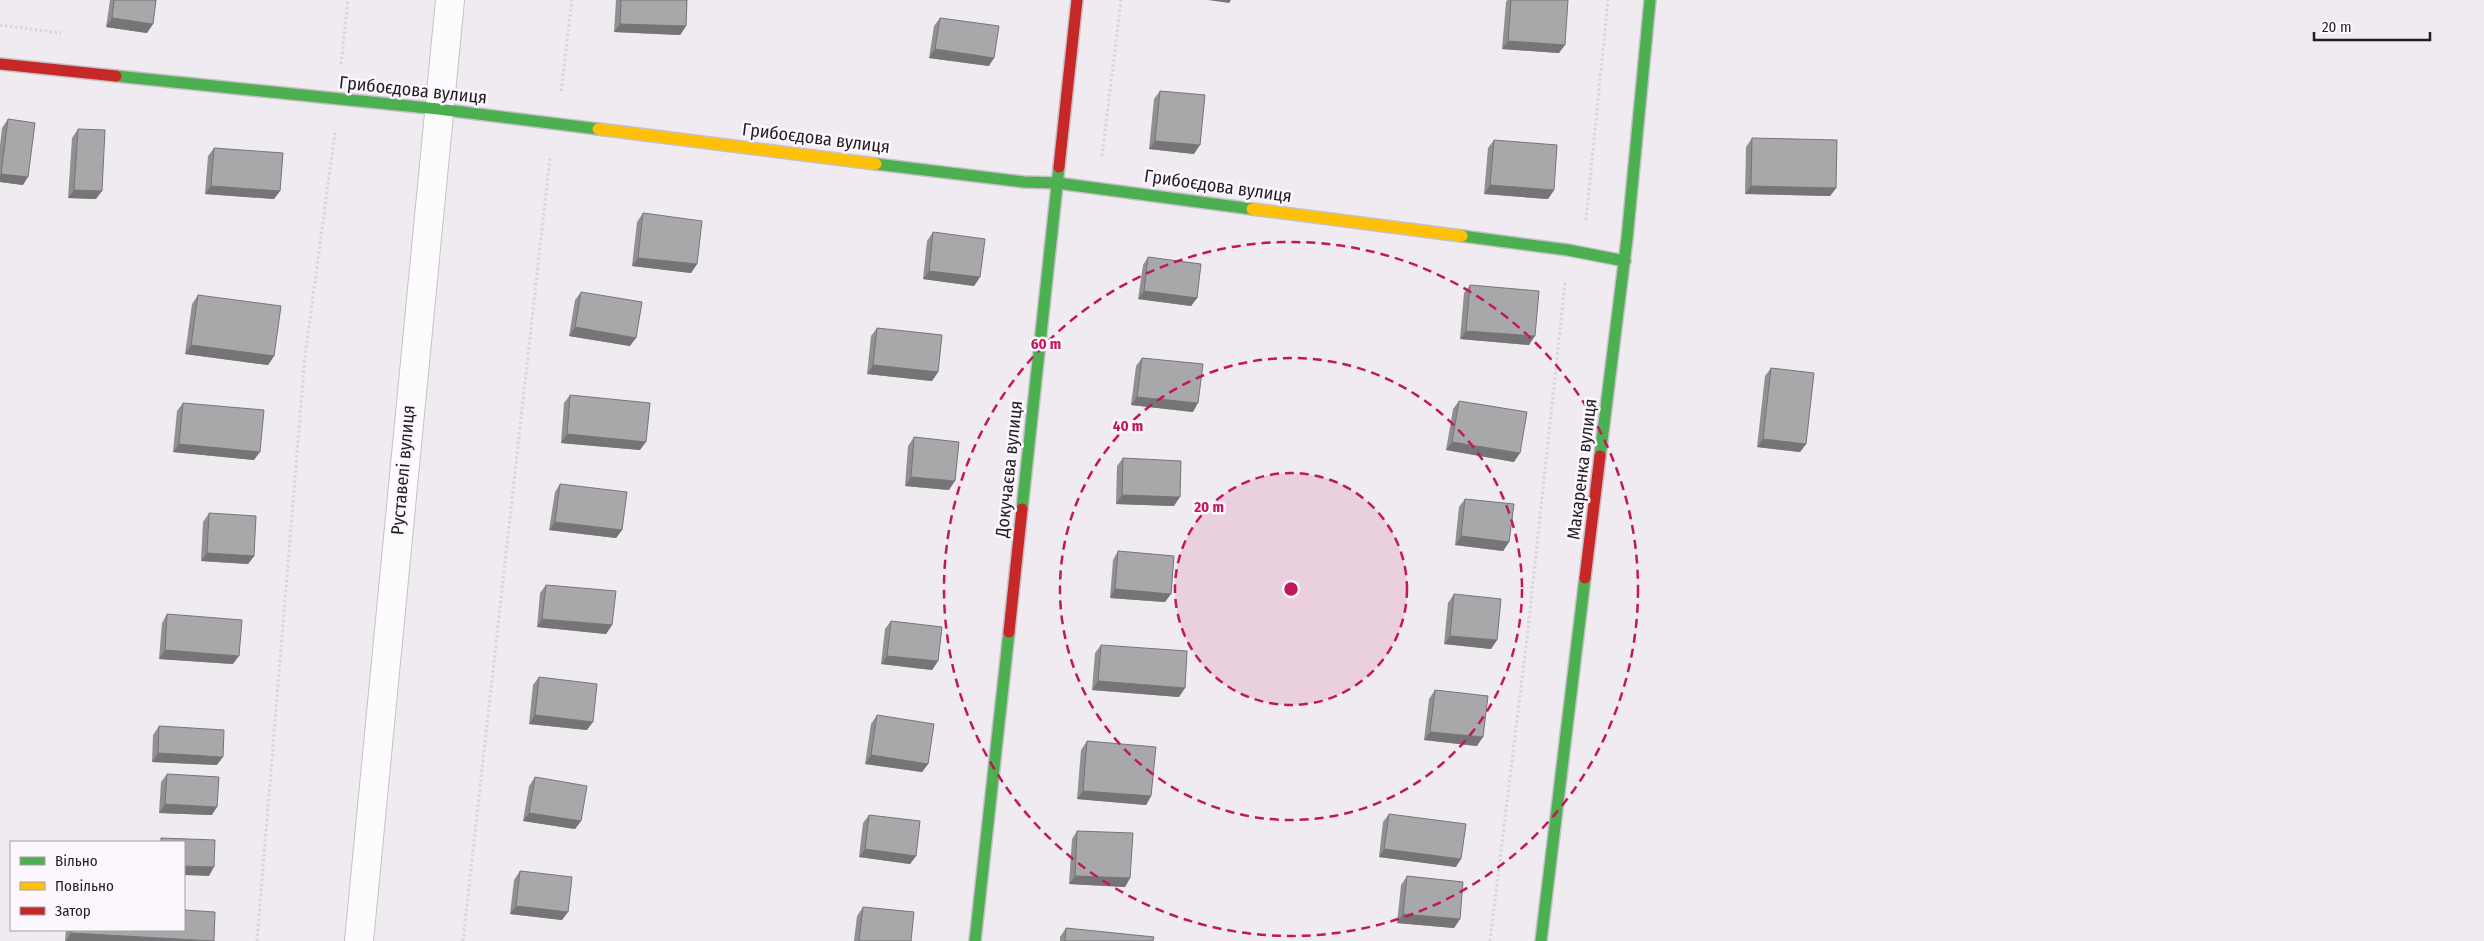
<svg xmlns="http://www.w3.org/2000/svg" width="2484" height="941" font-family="'Fira Sans Condensed',sans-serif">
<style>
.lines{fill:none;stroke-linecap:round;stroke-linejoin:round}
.street-casing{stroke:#c6c1c7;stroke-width:30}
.fast-casing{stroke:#c6c1c7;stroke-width:14}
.slow-casing{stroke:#c6c1c7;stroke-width:14}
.jam-casing{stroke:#c6c1c7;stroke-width:14}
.path{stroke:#d8d6d8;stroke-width:3;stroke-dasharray:2.5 2.5;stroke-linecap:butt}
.street{stroke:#fdfcfd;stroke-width:28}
.fast{stroke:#4caf50;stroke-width:11}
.slow{stroke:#ffc107;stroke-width:11}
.jam{stroke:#c62828;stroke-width:11}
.wall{fill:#909091}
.shaded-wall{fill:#767576}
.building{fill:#a8a7a9;stroke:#767576}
.ring{fill:none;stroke:#c2185b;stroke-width:2.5;stroke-dasharray:9 6}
.labels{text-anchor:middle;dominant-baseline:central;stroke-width:5;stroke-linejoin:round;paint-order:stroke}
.street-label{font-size:18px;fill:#211d22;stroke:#fcf6fe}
.centre{fill:#c2185b;stroke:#fcf6fe;stroke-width:2.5}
.ring-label{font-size:15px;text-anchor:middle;font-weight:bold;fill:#c2185b;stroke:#fcf6fe;stroke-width:5;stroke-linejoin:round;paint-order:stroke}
</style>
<rect width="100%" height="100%" fill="#f0eaf1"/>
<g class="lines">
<defs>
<path id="street" d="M359 941 450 0"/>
<g id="fast">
<path d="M116 76 438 109 598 129"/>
<path d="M876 164 1024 182 1057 183 1252 209"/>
<path d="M1462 236 1568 250 1625 261"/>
<path d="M1600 456 1627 239 1650 0"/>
<path d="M1022 509 1059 167"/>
<path d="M975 941 1009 632"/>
<path d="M1541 941 1585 578"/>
</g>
<g id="slow">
<path d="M598 129 876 164"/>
<path d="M1252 209 1462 236"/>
</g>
<g id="jam">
<path d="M0 64 116 76"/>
<path d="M1059 167 1077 0"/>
<path d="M1585 578 1600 456"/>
<path d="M1009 632 1022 509"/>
</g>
</defs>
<use href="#street" class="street-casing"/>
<use href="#fast" class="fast-casing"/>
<use href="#slow" class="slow-casing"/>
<use href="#jam" class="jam-casing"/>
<g class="path">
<path d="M0 25 61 33"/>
<path d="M341 64 348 0"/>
<path d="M561 91 572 0"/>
<path d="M1102 156 1121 0"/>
<path d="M1586 220 1608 0"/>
<path d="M257 941 305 356 335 132"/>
<path d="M463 941 550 157"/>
<path d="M1490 941 1527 638 1565 283"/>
</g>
<use href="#street" class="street"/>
<use href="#fast" class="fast"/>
<use href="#slow" class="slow"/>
<use href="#jam" class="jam"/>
</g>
<g class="wall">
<path d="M110 0H156L147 33 106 27Z"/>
<path d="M616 0H687L686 26 680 35 614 32Z"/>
<path d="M1507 0H1568L1559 53 1502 49 1506 2Z"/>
<path d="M940 18 989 66 929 58 934 26Z"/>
<path d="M1160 91 1194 154 1149 149 1154 99Z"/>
<path d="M8 119 23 185 0 182V145L2 128Z"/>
<path d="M78 129 96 199 68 198 72 138Z"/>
<path d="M1752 138 1836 188 1830 196 1745 194 1746 147Z"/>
<path d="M1494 140 1554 190 1548 199 1484 194 1488 148Z"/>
<path d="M214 148 280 191 274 199 205 194 208 156Z"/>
<path d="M643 213 697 264 691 273 632 266 637 222Z"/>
<path d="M933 232 980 277 974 286 923 279 927 241Z"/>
<path d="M1148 257 1197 298 1191 306 1138 299 1143 265Z"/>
<path d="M1470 285 1529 345 1460 339 1464 293Z"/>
<path d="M581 292 630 346 569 336 575 300Z"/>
<path d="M198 295 274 356 268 365 185 354 192 304Z"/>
<path d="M877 328 938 372 932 381 867 374 871 336Z"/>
<path d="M1142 358 1193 412 1131 405 1136 366Z"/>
<path d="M1771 368 1806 444 1800 452 1757 447 1765 376Z"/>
<path d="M570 395 640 450 561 443 564 403Z"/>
<path d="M1459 401 1514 462 1446 450 1453 409Z"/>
<path d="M183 403 254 460 173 452 177 411Z"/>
<path d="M914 437 949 490 905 486 908 446Z"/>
<path d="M1123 458 1174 506 1116 504 1117 466Z"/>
<path d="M560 484 622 530 616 538 549 530 555 492Z"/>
<path d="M1465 499 1509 542 1503 551 1455 545 1459 507Z"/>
<path d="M209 513 254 556 248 564 201 561 203 522Z"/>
<path d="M1118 551 1165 602 1110 598 1113 560Z"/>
<path d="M546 585 612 625 606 634 537 627 540 593Z"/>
<path d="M1454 594 1497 640 1491 649 1444 644 1448 603Z"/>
<path d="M167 614 233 664 159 659 162 623Z"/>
<path d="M891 621 938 661 932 670 881 664 885 629Z"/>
<path d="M1101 645 1179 697 1092 690 1095 653Z"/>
<path d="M539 677 587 730 529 724 533 685Z"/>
<path d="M1435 690 1477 746 1424 740 1429 699Z"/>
<path d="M877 715 928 764 922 772 865 764 871 724Z"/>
<path d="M159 726 217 765 152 762 153 735Z"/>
<path d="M1087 741 1151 796 1146 805 1077 799 1081 750Z"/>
<path d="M167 774 212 815 159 813 161 782Z"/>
<path d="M535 777 581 821 575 829 523 821 529 786Z"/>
<path d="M1389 814 1456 867 1379 857 1383 822Z"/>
<path d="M869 815 916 856 910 864 859 857 863 823Z"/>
<path d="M1077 831 1130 878 1125 887 1069 884 1072 839Z"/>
<path d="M520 871 562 920 510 914 514 880Z"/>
<path d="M1407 876 1460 919 1454 928 1397 923 1401 885Z"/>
<path d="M863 907 911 941H854L857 916Z"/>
<path d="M1066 928 1153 941H1060V937Z"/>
<path d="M66 930H184L214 941H65Z"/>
</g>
<g class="shaded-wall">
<path d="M1208 0H1231L1229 3Z"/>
<path d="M112 18 153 24 147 33 106 27Z"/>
<path d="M620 24 686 26 680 35 614 32Z"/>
<path d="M1508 41 1565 45 1559 53 1502 49Z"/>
<path d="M935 49 994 58 989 66 929 58Z"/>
<path d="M1155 141 1200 145 1194 154 1149 149Z"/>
<path d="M1 174 28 177 23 185 0 182V176Z"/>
<path d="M1490 185 1554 190 1548 199 1484 194Z"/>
<path d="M211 186 280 191 274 199 205 194Z"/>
<path d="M1751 186 1836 188 1830 196 1745 194Z"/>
<path d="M74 190 102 191 96 199 68 198Z"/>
<path d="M638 258 697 264 691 273 632 266Z"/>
<path d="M929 271 980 277 974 286 923 279Z"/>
<path d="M1144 291 1197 298 1191 306 1138 299Z"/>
<path d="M575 327 636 338 630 346 569 336Z"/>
<path d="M1466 331 1535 336 1529 345 1460 339Z"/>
<path d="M191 345 274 356 268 365 185 354Z"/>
<path d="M873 365 938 372 932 381 867 374Z"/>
<path d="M1137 397 1198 403 1193 412 1131 405Z"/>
<path d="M567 434 646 442 640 450 561 443Z"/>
<path d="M1763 439 1806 444 1800 452 1757 447Z"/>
<path d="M1452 442 1520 453 1514 462 1446 450Z"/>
<path d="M179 444 260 452 254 460 173 452Z"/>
<path d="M911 477 955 481 949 490 905 486Z"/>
<path d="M1122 495 1180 497 1174 506 1116 504Z"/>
<path d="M555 522 622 530 616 538 549 530Z"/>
<path d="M1461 536 1509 542 1503 551 1455 545Z"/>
<path d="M207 553 254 556 248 564 201 561Z"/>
<path d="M1115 589 1171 594 1165 602 1110 598Z"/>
<path d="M542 619 612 625 606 634 537 627Z"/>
<path d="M1450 636 1497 640 1491 649 1444 644Z"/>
<path d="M165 650 239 656 233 664 159 659Z"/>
<path d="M887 656 938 661 932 670 881 664Z"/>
<path d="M1098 681 1185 688 1179 697 1092 690Z"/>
<path d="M535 715 593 722 587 730 529 724Z"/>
<path d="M1430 732 1483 737 1477 746 1424 740Z"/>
<path d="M158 753 223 757 217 765 152 762Z"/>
<path d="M871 755 928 764 922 772 865 764Z"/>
<path d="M1083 791 1151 796 1146 805 1077 799Z"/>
<path d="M165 804 217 807 212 815 159 813Z"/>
<path d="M529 813 581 821 575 829 523 821Z"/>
<path d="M865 849 916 856 910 864 859 857Z"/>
<path d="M1384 849 1461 859 1456 867 1379 857Z"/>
<path d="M184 866 214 867 209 876 184 875Z"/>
<path d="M1075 876 1130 878 1125 887 1069 884Z"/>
<path d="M516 906 568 912 562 920 510 914Z"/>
<path d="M1403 914 1460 919 1454 928 1397 923Z"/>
<path d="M71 933 208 941H66Z"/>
</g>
<g class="building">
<path d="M114 0H156L153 24 112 18Z"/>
<path d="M621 0H687L686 26 620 24Z"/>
<path d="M1511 0H1568L1565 45 1508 41Z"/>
<path d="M940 18 999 26 994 58 935 49Z"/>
<path d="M1160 91 1205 95 1200 145 1155 141Z"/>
<path d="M8 119 35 123 28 177 1 174Z"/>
<path d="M78 129 105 130 102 191 74 190Z"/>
<path d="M1752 138 1837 140 1836 188 1751 186Z"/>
<path d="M1494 140 1557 145 1554 190 1490 185Z"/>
<path d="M214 148 283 153 280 191 211 186Z"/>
<path d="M643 213 702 221 697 264 638 258Z"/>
<path d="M933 232 985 239 980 277 929 271Z"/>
<path d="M1148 257 1201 264 1197 298 1144 291Z"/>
<path d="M1470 285 1539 291 1535 336 1466 331Z"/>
<path d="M581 292 642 302 636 338 575 327Z"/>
<path d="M198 295 281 306 274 356 191 345Z"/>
<path d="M877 328 942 335 938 372 873 365Z"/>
<path d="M1142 358 1203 364 1198 403 1137 397Z"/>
<path d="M1771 368 1814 373 1806 444 1763 439Z"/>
<path d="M570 395 650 403 646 442 567 434Z"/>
<path d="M1459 401 1527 412 1520 453 1452 442Z"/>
<path d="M183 403 264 410 260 452 179 444Z"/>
<path d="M914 437 959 442 955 481 911 477Z"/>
<path d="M1123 458 1181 461 1180 497 1122 495Z"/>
<path d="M560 484 627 492 622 530 555 522Z"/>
<path d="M1465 499 1514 504 1509 542 1461 536Z"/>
<path d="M209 513 256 516 254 556 207 553Z"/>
<path d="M1118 551 1174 556 1171 594 1115 589Z"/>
<path d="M546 585 616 591 612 625 542 619Z"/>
<path d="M1454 594 1501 599 1497 640 1450 636Z"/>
<path d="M167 614 242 620 239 656 165 650Z"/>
<path d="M891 621 942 627 938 661 887 656Z"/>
<path d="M1101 645 1187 651 1185 688 1098 681Z"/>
<path d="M539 677 597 684 593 722 535 715Z"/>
<path d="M1435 690 1488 696 1483 737 1430 732Z"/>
<path d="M877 715 934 724 928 764 871 755Z"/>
<path d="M159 726 224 730 223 757 158 753Z"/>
<path d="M1087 741 1156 747 1151 796 1083 791Z"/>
<path d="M167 774 219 777 217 807 165 804Z"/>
<path d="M535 777 587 786 581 821 529 813Z"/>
<path d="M1389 814 1466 824 1461 859 1384 849Z"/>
<path d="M869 815 920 821 916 856 865 849Z"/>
<path d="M1077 831 1133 833 1130 878 1075 876Z"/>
<path d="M161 838 215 840 214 867 184 866V842H161Z"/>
<path d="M520 871 572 877 568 912 516 906Z"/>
<path d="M1407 876 1463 882 1460 919 1403 914Z"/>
<path d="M863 907 914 912 911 941H859Z"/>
<path d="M184 910 215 912 214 941 71 933V930H184Z"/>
<path d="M1066 928 1154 937 1153 941H1065Z"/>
</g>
<circle cx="1291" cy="589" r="116" fill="#c2185b" fill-opacity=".12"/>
<g class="ring">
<circle cx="1291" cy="589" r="116"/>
<circle cx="1291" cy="589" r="231"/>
<circle cx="1291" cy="589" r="347"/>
</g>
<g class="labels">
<g class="street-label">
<text transform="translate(413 90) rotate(6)">Грибоєдова вулиця</text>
<text transform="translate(816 138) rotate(7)">Грибоєдова вулиця</text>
<text transform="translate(1218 186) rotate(8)">Грибоєдова вулиця</text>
<text transform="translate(1009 469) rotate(-84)">Докучаєва вулиця</text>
<text transform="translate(1582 469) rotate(-83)">Макаренка вулиця</text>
<text transform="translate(403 470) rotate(-85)">Руставелі вулиця</text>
</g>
</g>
<circle cx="1291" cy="589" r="8" class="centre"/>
<g class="ring-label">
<text x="1046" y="349">60 m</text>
<text x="1128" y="431">40 m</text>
<text x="1209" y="512">20 m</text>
</g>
<rect x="10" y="841" width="175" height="90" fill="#fcf6fe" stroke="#a49fa6"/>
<rect x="20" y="857" width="25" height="8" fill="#4caf50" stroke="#a49fa6"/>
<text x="55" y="866" font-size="15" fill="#211d22">Вільно</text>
<rect x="20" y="882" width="25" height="8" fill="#ffc107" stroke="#a49fa6"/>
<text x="55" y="891" font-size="15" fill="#211d22">Повільно</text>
<rect x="20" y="907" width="25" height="8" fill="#c62828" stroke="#a49fa6"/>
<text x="55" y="916" font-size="15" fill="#211d22">Затор</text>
<path d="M2314 32v8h116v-8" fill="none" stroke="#211d22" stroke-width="2.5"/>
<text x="2322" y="32" font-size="15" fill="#211d22" stroke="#fcf6fe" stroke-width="4" paint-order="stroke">20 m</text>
</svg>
